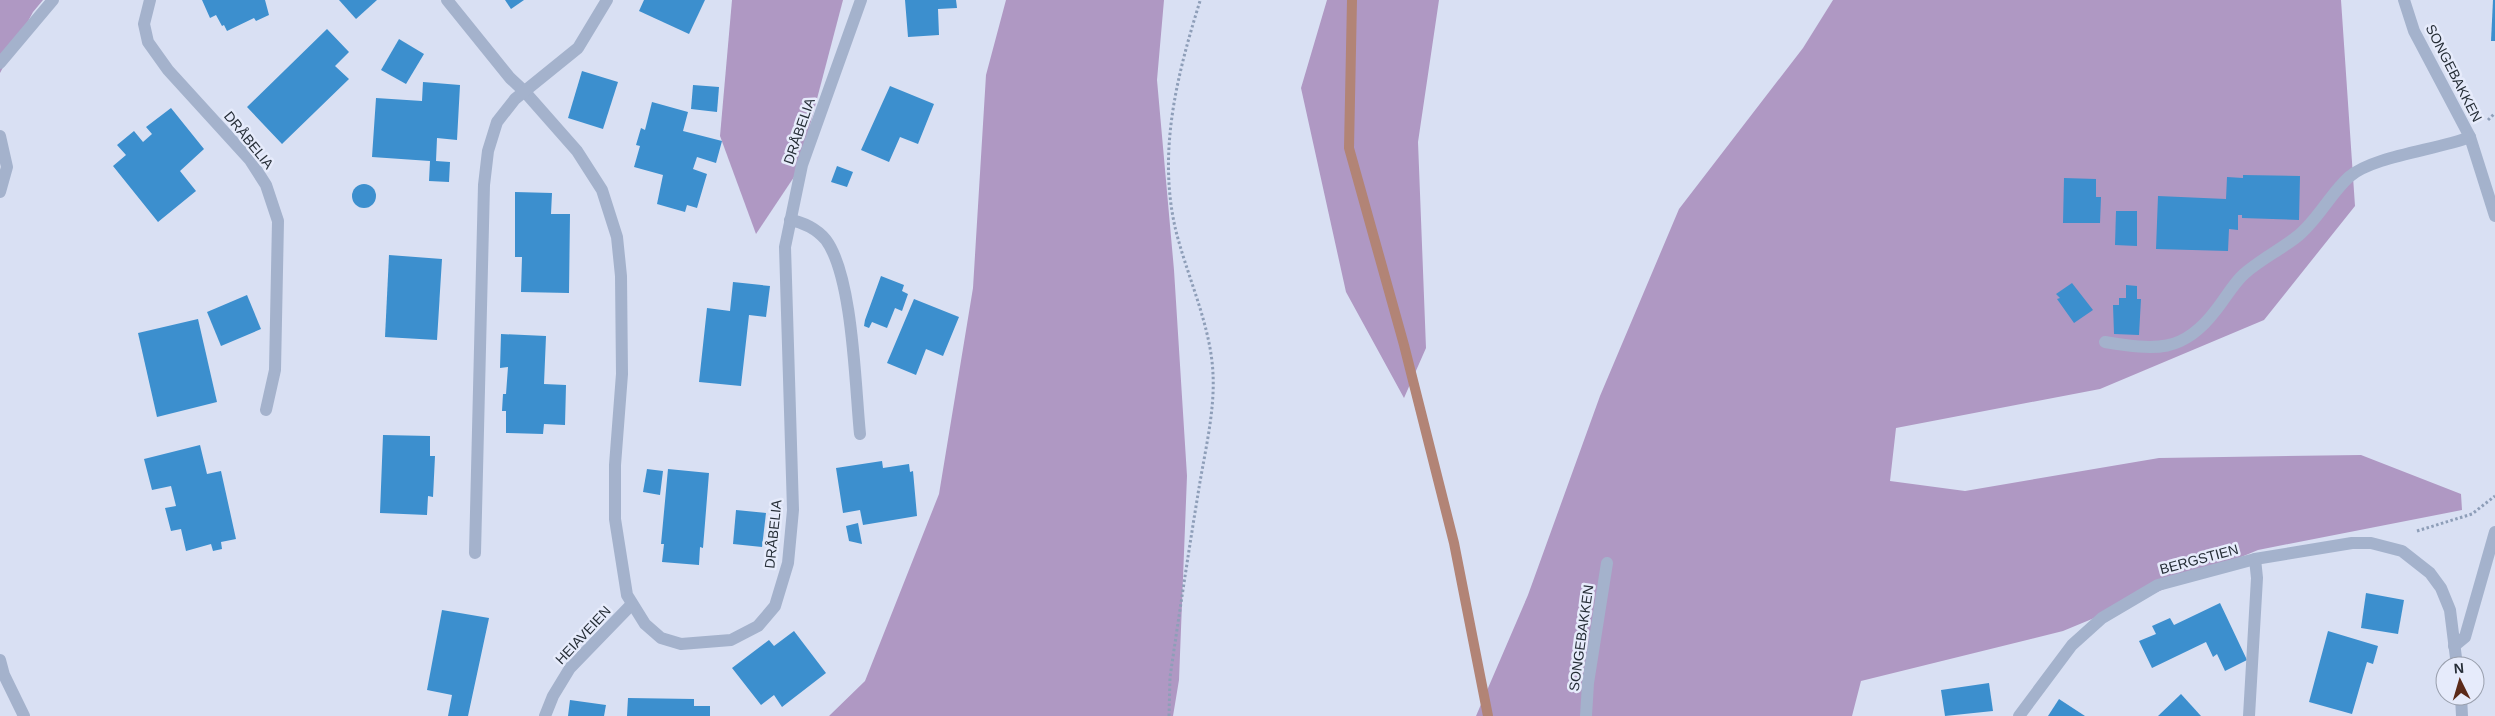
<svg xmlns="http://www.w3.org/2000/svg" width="2495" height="716" font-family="Arial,sans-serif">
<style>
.green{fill:#af98c3}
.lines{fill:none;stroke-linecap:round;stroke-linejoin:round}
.stream{stroke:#b28476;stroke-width:10}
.building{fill:#3c8fce}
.path{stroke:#8e9eb8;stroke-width:3;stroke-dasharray:2.5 2.5;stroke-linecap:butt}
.service{stroke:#a4b2cc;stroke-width:12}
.minor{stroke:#a4b2cc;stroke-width:12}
.labels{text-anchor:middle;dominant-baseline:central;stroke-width:5;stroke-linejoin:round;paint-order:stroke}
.street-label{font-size:14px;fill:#262e37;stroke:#e6ebfb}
</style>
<rect width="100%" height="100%" fill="#d9e0f3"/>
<g class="green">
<path d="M0 0H43L33 12 0 73Z"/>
<path d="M732 0H843L798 171 756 234 720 136Z"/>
<path d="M1006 0H1164L1157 80 1174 270 1187 476 1179 680 1173 716H829L865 681 939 494 973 288 986 75Z"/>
<path d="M1327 0H1439L1418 142 1426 348 1404 398 1346 292 1301 88Z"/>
<path d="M1833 0H2341L2355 206 2264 320 2100 389 1896 428 1890 481 1965 491 2159 458 2361 455 2461 494 2462 510 2258 550 2063 631 1861 681 1852 716H1476L1528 595 1600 396 1679 209 1803 48Z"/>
</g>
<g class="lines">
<path class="stream" d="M1352 0 1349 148 1404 345 1454 543 1488 716"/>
</g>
<g class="building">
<path d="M202 0H265L269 15 256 21 254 18 227 31 224 25 222 26 216 15 210 18Z"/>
<path d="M339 0H377L356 19Z"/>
<path d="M505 0H524L511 9Z"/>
<path d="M644 0H705L689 34 639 11Z"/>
<path d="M905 0H956L957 8 938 9 939 35 908 37Z"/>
<path d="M2493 0H2495V41H2491Z"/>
<path d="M327 29 349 52 335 66 349 79 282 144 247 107Z"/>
<path d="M399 39 424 54 406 84 381 70Z"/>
<path d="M582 71 618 82 603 129 568 118Z"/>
<path d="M423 82 460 85 457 140 437 138 436 161 450 162 449 182 429 181 430 161 372 157 376 98 422 101Z"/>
<path d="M693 85 719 87 717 112 691 109Z"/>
<path d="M890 86 934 104 918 144 900 137 889 162 861 150Z"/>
<path d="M652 102 688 112 683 131 722 141 716 163 697 157 693 169 707 174 697 208 687 205 685 212 657 204 663 175 634 167 640 146 636 145 641 128 645 130Z"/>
<path d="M171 108 204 149 180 171 196 191 158 222 113 166 126 155 117 145 134 131 143 142 152 134 146 127Z"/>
<path d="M837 166 853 172 847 187 831 182Z"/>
<path d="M2243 175 2300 176 2299 220 2242 218V215H2238V230L2229 229 2228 251 2156 249 2158 196 2226 199 2227 177 2243 178Z"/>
<path d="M2064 178 2096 179V197H2101L2100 223H2063Z"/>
<circle cx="364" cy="196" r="12"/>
<path d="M515 192 552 193 551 214H570L569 293 521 292 522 257H515Z"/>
<path d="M2116 211H2137V246L2115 245Z"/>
<path d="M389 255 442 259 437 340 385 337Z"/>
<path d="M881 276 904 285 902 291 908 294 902 311 895 308 887 328 872 322 869 328 864 326 865 320Z"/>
<path d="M733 282 770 286 766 317 749 315 741 386 699 382 707 308 730 311Z"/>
<path d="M2072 283 2093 310 2074 323 2057 299 2060 298 2056 294Z"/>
<path d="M2126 285 2137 286V299H2141L2139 335 2114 334 2113 305H2119V298H2126Z"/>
<path d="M247 295 261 329 221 346 207 312Z"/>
<path d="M914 299 959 317 943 356 926 349 916 375 887 363Z"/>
<path d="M198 319 217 402 157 417 138 333Z"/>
<path d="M501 334 546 336 544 384 566 385 565 425 544 424 543 434 506 433V411H502L503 394H506L508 367 500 368Z"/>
<path d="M383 435 430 436V456H435L433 497 428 496 427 515 380 513Z"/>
<path d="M200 445 207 474 221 471 236 539 221 542 222 549 213 551 211 544 186 551 181 529 171 531 165 508 176 506 171 486 152 490 144 459Z"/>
<path d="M882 461 883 468 909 464 910 472 913 471 917 516 863 525 860 510 843 513 836 468Z"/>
<path d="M647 469 663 471 660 495 643 492Z"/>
<path d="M668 469 709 473 703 548 700 547 699 565 662 562 664 544H661Z"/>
<path d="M736 510 766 513 762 547 733 544Z"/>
<path d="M858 523 862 544 849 541 846 526Z"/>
<path d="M2366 593 2404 600 2398 634 2361 628Z"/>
<path d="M2220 603 2247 660 2225 671 2217 654 2213 657 2206 642 2152 668 2139 641 2156 634 2152 626 2170 618 2174 625Z"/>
<path d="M442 610 489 618 468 716H448L452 695 427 690Z"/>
<path d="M794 631 826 673 782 707 774 695 761 705 732 668 769 640 774 646Z"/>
<path d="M2328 631 2378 646 2373 664 2367 662 2352 714 2309 702Z"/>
<path d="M1989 683 1993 711 1945 716 1941 690Z"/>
<path d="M2181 694 2201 716H2158Z"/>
<path d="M628 698 694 699V706H710V716H627Z"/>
<path d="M2059 699 2085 716H2048Z"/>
<path d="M570 700 606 705 604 716H568Z"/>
</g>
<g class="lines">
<g class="path">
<path d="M2488 120 2495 113"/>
<path d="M2417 531 2472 514 2495 496"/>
<path d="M1169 716 1170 677C1179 616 1188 555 1198 494 1204 455 1215 413 1213 374 1211 325 1186 274 1175 227 1158 150 1177 75 1200 1"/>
</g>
<g class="service">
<path d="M2404 0 2414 31 2470 137 2495 216"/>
<path d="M2105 342C2155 350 2183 354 2216 310 2225 299 2233 284 2244 274 2261 259 2282 249 2299 235 2319 218 2331 193 2349 177 2373 156 2437 150 2470 137"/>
<path d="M2454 646 2465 637 2495 532"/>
</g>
<g class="minor">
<path d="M150 0 144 24 148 42 168 70 250 160 266 185 278 221 275 370 266 410"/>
<path d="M447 0 510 78 525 92 577 151 602 190 617 237 621 276 622 374 615 465V519L627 595 645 624 661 638 681 644 731 640 758 626 775 606 788 563 793 510 785 247 802 165 861 0"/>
<path d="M0 63 53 0"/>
<path d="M0 136 7 167 0 192"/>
<path d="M790 220C803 222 817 229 826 240 853 277 855 385 860 434"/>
<path d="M475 553 484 185 488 151 497 122 515 99 578 48 607 0"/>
<path d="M0 660 4 675 24 716"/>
<path d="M2461 696 2462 716"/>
<path d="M545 716 553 696 570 668 632 604"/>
<path d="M1586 716 1588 683 1607 563"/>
<path d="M2019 716 2072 645 2102 618 2158 585 2255 559 2352 543H2371L2402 551 2430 573 2441 588 2450 610 2457 666"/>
<path d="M2249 716 2257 578 2255 559"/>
</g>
</g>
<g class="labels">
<g class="street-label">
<text transform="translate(2454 73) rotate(63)">SONGEBAKKEN</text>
<text transform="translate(799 131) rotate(-71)">DRÅBELIA</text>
<text transform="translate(249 140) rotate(51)">DRÅBELIA</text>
<text transform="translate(773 534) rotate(-84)">DRÅBELIA</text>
<text transform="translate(2199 559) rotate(-15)">BERGSTIEN</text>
<text transform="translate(583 635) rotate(-47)">HEIAVEIEN</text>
<text transform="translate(1581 638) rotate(-82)">SONGEBAKKEN</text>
</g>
</g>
<g transform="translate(2460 681) rotate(355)"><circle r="24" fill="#e6ebfb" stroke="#999fad"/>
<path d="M0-4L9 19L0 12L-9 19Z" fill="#5b2a19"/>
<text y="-8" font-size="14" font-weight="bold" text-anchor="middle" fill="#262e37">N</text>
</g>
</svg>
